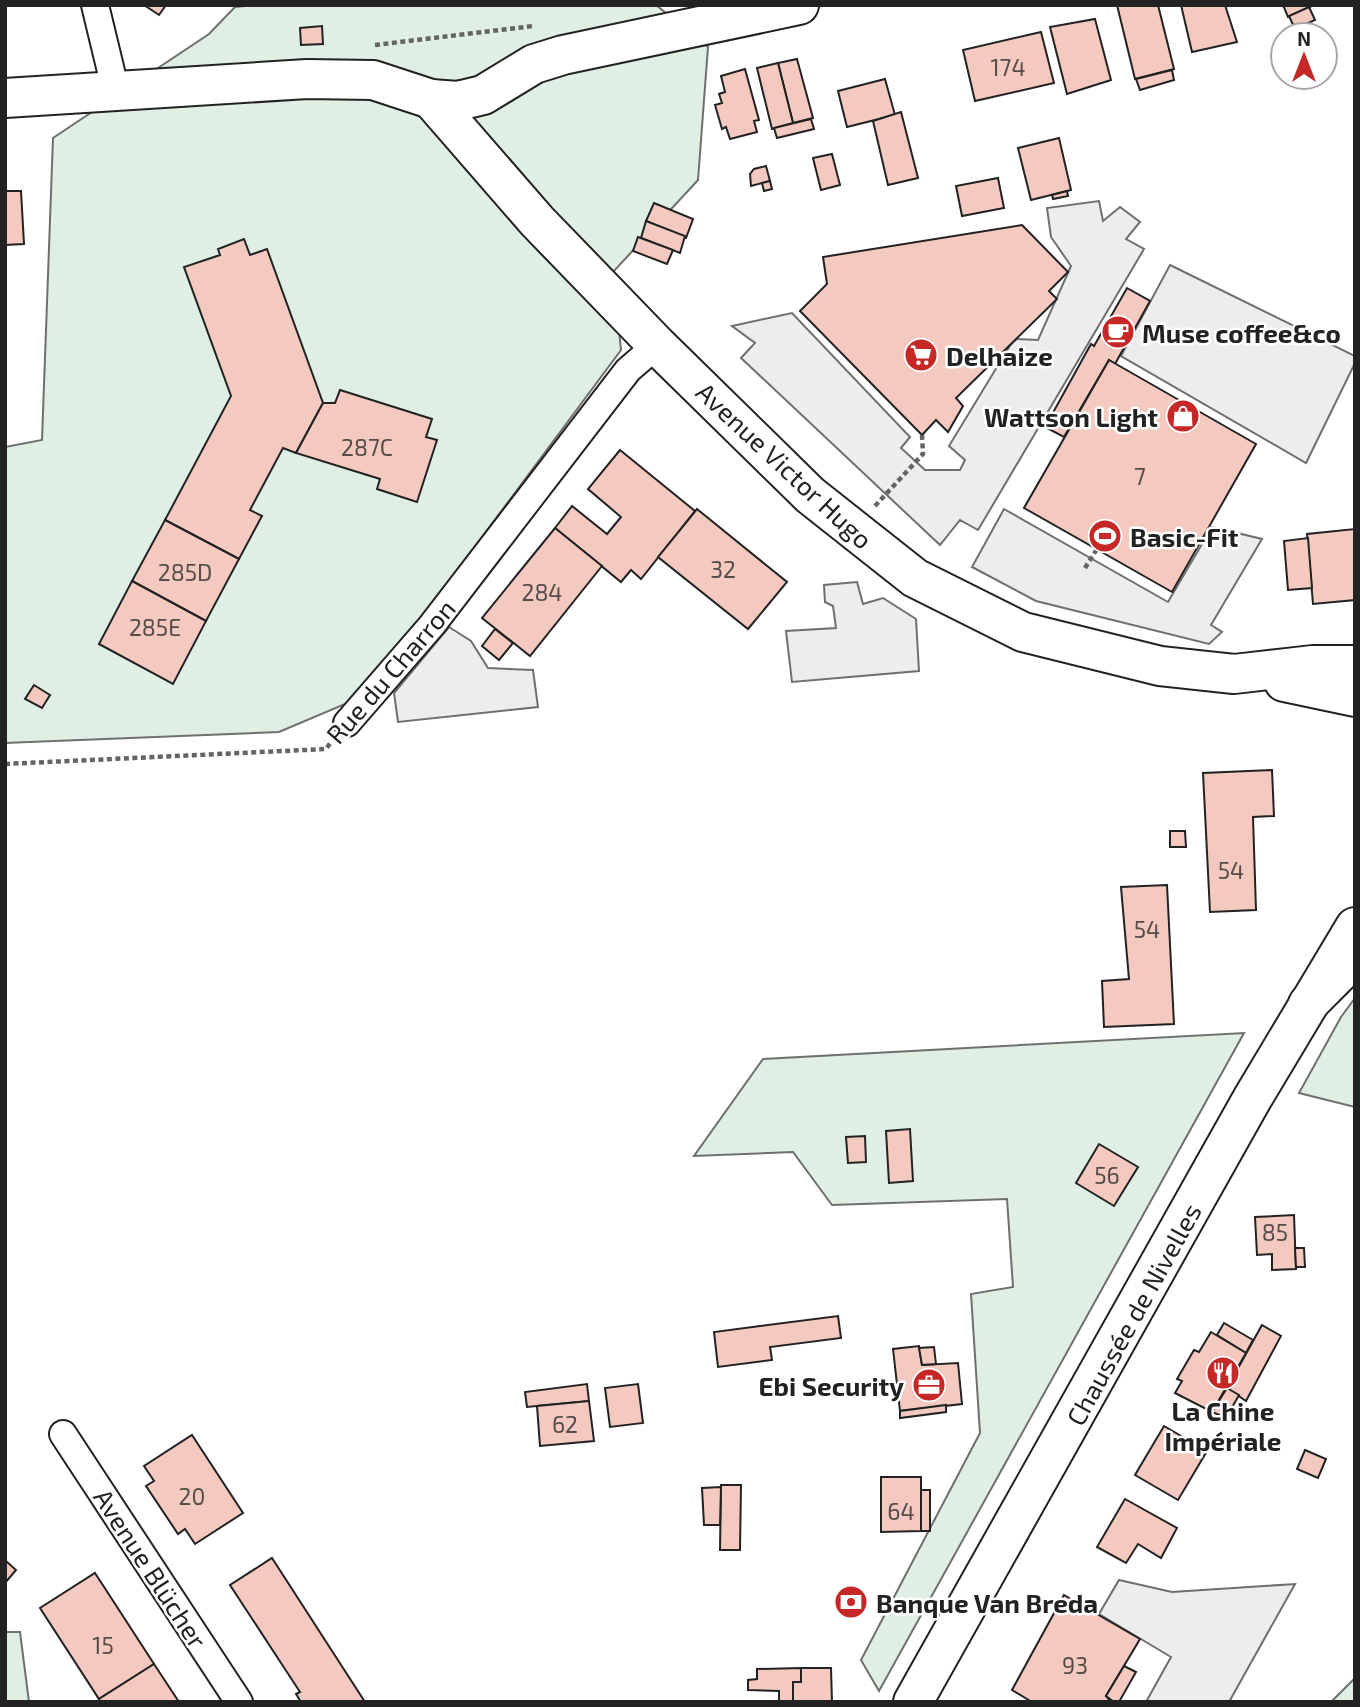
<svg xmlns="http://www.w3.org/2000/svg" width="1360" height="1707" font-family="'Exo 2',sans-serif">
<style>
.green{fill:#e0efe3;stroke:#6f6f6f;stroke-width:2}
.parking{fill:#ededed;stroke:#6f6f6f;stroke-width:2}
.building{fill:#f3c9c0;stroke:#222;stroke-width:2}
.lines{fill:none;stroke-linecap:round;stroke-linejoin:round}
.street-casing{stroke:#222;stroke-width:30}
.secondary-casing{stroke:#222;stroke-width:42}
.highway-casing{stroke:#222;stroke-width:42}
.path{stroke:#646464;stroke-width:4.5;stroke-dasharray:5 3.5;stroke-linecap:butt}
.street{stroke:#fff;stroke-width:26}
.secondary{stroke:#fff;stroke-width:38}
.highway{stroke:#fff;stroke-width:38}
.labels{text-anchor:middle;dominant-baseline:central;stroke-width:5;stroke-linejoin:round;paint-order:stroke}
.number-label{font-size:23px;fill:#564c4a}
.poi-label{font-size:26px;font-weight:bold;fill:#222;stroke:#fff;text-anchor:start}
.street-label{font-size:26px;fill:#222;stroke:#fff}
</style>
<rect width="100%" height="100%" fill="#fff"/>
<g class="green">
<path d="M255 5H656L708 47 698 180 613 272 621 350 364 696 279 732 5 743V447L42 440 53 138 209 34 235 7Z"/>
<path d="M1355 998V1107L1299 1093 1341 1017Z"/>
<path d="M1244 1033 879 1691 861 1660 980 1433 971 1294 1013 1287 1007 1199 832 1205 793 1152 694 1156 763 1059Z"/>
<path d="M5 1632H20L29 1702H5Z"/>
<path d="M1355 1678V1702H1331Z"/>
</g>
<g class="parking">
<path d="M1099 201 1103 221 1120 207 1140 222 1126 239 1144 249 978 530 960 520 940 545 741 358 755 343 732 326 792 313 910 437 901 448 925 470H960L965 460 949 446 1014 339 1038 340 1071 266 1051 237 1047 208Z"/>
<path d="M1170 265 1355 356V363L1306 463 1121 356Z"/>
<path d="M1004 509 1168 602 1212 527 1262 539 1211 625 1222 632 1209 644 1036 601 972 567Z"/>
<path d="M857 582 863 604 883 598 916 619 919 671 792 682 786 631 836 628 833 606 825 602 824 585Z"/>
<path d="M449 627 471 641 488 668 533 670 538 707 398 722 394 693Z"/>
<path d="M1119 1580 1172 1592 1295 1584 1229 1702H1146L1171 1657 1099 1614Z"/>
</g>
<g class="building">
<path d="M144 5H166L159 15Z"/>
<path d="M1117 5H1158L1174 69 1135 79Z"/>
<path d="M1181 5H1225L1237 42 1192 52Z"/>
<path d="M1283 5H1314L1288 17Z"/>
<path d="M1309 7 1315 20 1295 29 1289 16Z"/>
<path d="M1095 19 1111 80 1067 94 1050 27Z"/>
<path d="M322 26 323 44 301 45 300 28Z"/>
<path d="M1041 32 1054 83 975 101 963 50Z"/>
<path d="M797 59 813 118 793 123 778 63Z"/>
<path d="M778 63 793 123 772 129 757 68Z"/>
<path d="M745 69 759 120 754 121 757 132 730 139 726 127 722 129 715 105 722 103 719 94 725 92 721 76Z"/>
<path d="M1172 70 1174 80 1140 90 1136 79Z"/>
<path d="M885 79 895 115 847 127 838 91Z"/>
<path d="M901 112 918 178 888 185 873 121Z"/>
<path d="M811 119 814 129 777 138 774 128Z"/>
<path d="M1059 138 1071 190 1031 200 1018 148Z"/>
<path d="M832 154 840 185 821 190 813 158Z"/>
<path d="M766 166 770 181 751 186 750 174 754 169Z"/>
<path d="M998 178 1004 208 962 216 956 186Z"/>
<path d="M770 181 772 189 764 191 762 183Z"/>
<path d="M5 191H21L24 244 5 245Z"/>
<path d="M1067 191 1068 196 1053 199 1052 195Z"/>
<path d="M654 203 693 219 686 238 646 221Z"/>
<path d="M646 221 685 236 680 253 641 238Z"/>
<path d="M1022 225 1068 272 1049 291 1057 299 956 398 963 406 948 432 936 420 922 435 800 311 827 284 823 257Z"/>
<path d="M638 237 673 250 667 264 633 251Z"/>
<path d="M244 239 250 255 267 249 323 403 296 453 283 448 250 510 262 516 239 559 165 520 231 396 184 267 220 255 218 249Z"/>
<path d="M1127 288 1150 301 1115 364 1109 360 1064 437 1045 427 1091 344 1094 346Z"/>
<path d="M1109 360 1256 444 1172 592 1024 508Z"/>
<path d="M340 390 432 419 426 437 437 440 417 502 377 489 380 479 296 453 323 403H335Z"/>
<path d="M620 450 695 511 641 579 631 570 621 582 555 528 572 506 607 534 621 517 588 489Z"/>
<path d="M697 509 787 582 748 629 658 557Z"/>
<path d="M165 520 239 559 206 621 132 581Z"/>
<path d="M555 528 602 566 530 656 482 618Z"/>
<path d="M1355 529V600L1313 604 1307 534Z"/>
<path d="M1308 538 1312 588 1288 590 1284 541Z"/>
<path d="M132 581 206 621 173 684 99 644Z"/>
<path d="M495 629 513 643 499 660 482 646Z"/>
<path d="M34 685 50 695 42 708 25 699Z"/>
<path d="M1272 770 1274 816 1253 817 1256 910 1210 912 1203 773Z"/>
<path d="M1170 831H1185L1186 847H1170Z"/>
<path d="M1167 885 1174 1024 1104 1027 1102 981 1129 979 1121 887Z"/>
<path d="M910 1129 913 1181 889 1183 886 1131Z"/>
<path d="M865 1136 866 1162 848 1163 846 1137Z"/>
<path d="M1099 1144 1138 1167 1114 1206 1076 1183Z"/>
<path d="M1294 1215 1296 1269 1272 1270V1254L1257 1255 1255 1217Z"/>
<path d="M1295 1248H1304L1305 1267H1296Z"/>
<path d="M838 1316 841 1338 770 1347 772 1360 718 1367 714 1332Z"/>
<path d="M1224 1323 1253 1340 1246 1353 1217 1335Z"/>
<path d="M1262 1325 1281 1336 1246 1401 1227 1388Z"/>
<path d="M1211 1332 1246 1353 1212 1412 1175 1393 1182 1381 1177 1379 1194 1350 1199 1352Z"/>
<path d="M919 1346 922 1365 958 1363 962 1404 900 1411 893 1349Z"/>
<path d="M934 1347 936 1364 922 1365 919 1348Z"/>
<path d="M587 1384 589 1401 527 1407 525 1392Z"/>
<path d="M638 1384 643 1423 610 1427 605 1388Z"/>
<path d="M1227 1388 1239 1395 1226 1418 1212 1412Z"/>
<path d="M589 1401 594 1441 540 1446 537 1406Z"/>
<path d="M946 1405V1412L900 1418V1411Z"/>
<path d="M1164 1426 1207 1451 1178 1500 1135 1475Z"/>
<path d="M192 1435 243 1513 195 1544 185 1529 178 1534 146 1486 154 1481 144 1466Z"/>
<path d="M1305 1450 1326 1459 1318 1478 1297 1469Z"/>
<path d="M881 1477H921V1531L881 1532Z"/>
<path d="M721 1485H741L740 1550H720Z"/>
<path d="M721 1487 720 1525H704L702 1488Z"/>
<rect x="921" y="1490" width="9" height="41"/>
<path d="M1125 1499 1177 1528 1161 1558 1138 1544 1126 1563 1097 1547Z"/>
<path d="M272 1558 365 1702H301L296 1694 300 1692 230 1585Z"/>
<path d="M6 1561 16 1570 5 1583V1561Z"/>
<path d="M95 1573 154 1664 99 1699 40 1608Z"/>
<path d="M1064 1595 1140 1639 1106 1696 1111 1702H1032L1012 1690Z"/>
<path d="M154 1664 179 1702H100L99 1699Z"/>
<path d="M1124 1666 1136 1672 1119 1702H1114L1106 1696Z"/>
<path d="M801 1668H831L832 1702H793V1682H801Z"/>
<path d="M801 1668V1682H793V1702H779V1691L748 1690V1680L757 1679V1669Z"/>
</g>
<g class="lines">
<defs>
<g id="street">
<path d="M95 5 116 92"/>
<path d="M347 723 432 625 628 370 657 345"/>
<path d="M63 1434 239 1702"/>
</g>
<g id="secondary">
<path d="M5 98 307 79 373 80 431 99 458 101 483 95 534 64 563 55 799 5"/>
<path d="M431 99 537 221 657 345 810 495 915 578 1023 632 1160 666 1234 674 1313 665H1355"/>
<path d="M1284 682 1355 697"/>
<path d="M913 1702 1252 1099 1355 927"/>
</g>
<path id="highway" d="M1308 1004 1355 957"/>
</defs>
<use href="#street" class="street-casing"/>
<use href="#secondary" class="secondary-casing"/>
<use href="#highway" class="highway-casing"/>
<g class="path">
<path d="M375 45 533 26"/>
<path d="M875 506 923 454 922 435"/>
<path d="M1085 568 1097 549"/>
<path d="M5 764 326 749 331 742"/>
</g>
<use href="#street" class="street"/>
<use href="#secondary" class="secondary"/>
<use href="#highway" class="highway"/>
</g>
<defs>
<symbol id="cafe-disc" viewBox="-11 -11 22 22"><circle r="9.5" fill="#c62828" stroke="#fff"/><path d="M-5.5-4.5H6V0H3Q3 3.5 0 3.5H-2.5Q-5.5 3.5-5.5 0ZM3-3.2v2h1.7v-2ZM-6 4.5H4V6H-6Z" fill="#fff"/></symbol>
<symbol id="supermarket-disc" viewBox="-11 -11 22 22"><circle r="9.5" fill="#c62828" stroke="#fff"/><path d="M-6-5.5h2.5l.6 2H6L4.5 2H-2.5L-4.4-4H-6ZM-1.5 3.2a1.3 1.3 0 1 0 .1 0ZM3 3.2a1.3 1.3 0 1 0 .1 0Z" fill="#fff"/></symbol>
<symbol id="shop-disc" viewBox="-11 -11 22 22"><circle r="9.5" fill="#c62828" stroke="#fff"/><path d="M-5-2.5h2.3a2.7 3.5 0 0 1 5.4 0H5L5.5 6h-11ZM-1.5-2.5h3a1.5 2.3 0 0 0-3 0Z" fill="#fff"/></symbol>
<symbol id="stadium-disc" viewBox="-11 -11 22 22"><circle r="9.5" fill="#c62828" stroke="#fff"/><path d="M0-5a6.5 5 0 1 0 0 10a6.5 5 0 1 0 0-10ZM-3.5-1.8h7v3.6h-7Z" fill="#fff"/></symbol>
<symbol id="restaurant-disc" viewBox="-11 -11 22 22"><circle r="9.5" fill="#c62828" stroke="#fff"/><path d="M-5-6h1v4h1v-4h1v4h1v-4h1v5L-1.5 .5V6h-2V.5L-5-1ZM5-6V6H3V1.5H1.5Q1.5-4 5-6Z" fill="#fff"/></symbol>
<symbol id="office-disc" viewBox="-11 -11 22 22"><circle r="9.5" fill="#c62828" stroke="#fff"/><path d="M-6-3h4V-5.5h4V-3h4V5H-6ZM-1-4.5V-3h2v-1.5ZM-6 0V1H6V0Z" fill="#fff"/></symbol>
<symbol id="bank-disc" viewBox="-11 -11 22 22"><circle r="9.5" fill="#c62828" stroke="#fff"/><path d="M-6-4H6V4H-6ZM0-2.3a2.3 2.3 0 1 0 0 4.6a2.3 2.3 0 1 0 0-4.6Z" fill="#fff"/></symbol>
</defs>
<g fill-rule="evenodd">
<use href="#cafe-disc" x="1099" y="313" width="38" height="38"/>
<use href="#supermarket-disc" x="902" y="336" width="38" height="38"/>
<use href="#shop-disc" x="1164" y="397" width="38" height="38"/>
<use href="#stadium-disc" x="1086" y="517" width="38" height="38"/>
<use href="#restaurant-disc" x="1204" y="1354" width="38" height="38"/>
<use href="#office-disc" x="910" y="1366" width="38" height="38"/>
<use href="#bank-disc" x="832" y="1583" width="38" height="38"/>
</g>
<g class="labels">
<g class="number-label">
<text x="1008" y="67">174</text>
<text x="367" y="447">287C</text>
<text x="1140" y="476">7</text>
<text x="723" y="569">32</text>
<text x="185" y="572">285D</text>
<text x="542" y="592">284</text>
<text x="155" y="627">285E</text>
<text x="1231" y="870">54</text>
<text x="1147" y="929">54</text>
<text x="1107" y="1175">56</text>
<text x="1275" y="1232">85</text>
<text x="565" y="1424">62</text>
<text x="192" y="1496">20</text>
<text x="901" y="1511">64</text>
<text x="103" y="1645">15</text>
<text x="1075" y="1665">93</text>
</g>
<g class="poi-label">
<text x="1142" y="332">Muse coffee&amp;co</text>
<text x="946" y="355">Delhaize</text>
<text x="1158" y="416" text-anchor="end">Wattson Light</text>
<text x="1130" y="536">Basic-Fit</text>
<text x="904" y="1385" text-anchor="end">Ebi Security</text>
<text x="1223" y="1410" text-anchor="middle">La Chine<tspan x="1223" dy="30">Impériale</tspan></text>
<text x="876" y="1602">Banque Van Breda</text>
</g>
<g class="street-label">
<text transform="translate(785 465) rotate(43)">Avenue Victor Hugo</text>
<text transform="translate(390 671) rotate(-49)">Rue du Charron</text>
<text transform="translate(1133 1314) rotate(-61)">Chaussée de Nivelles</text>
<text transform="translate(151 1568) rotate(57)">Avenue Blücher</text>
</g>
</g>
<rect width="1360" height="1707" fill="none" stroke="#222222" stroke-width="14"/>
<g transform="translate(1304 56)"><circle r="33" fill="#ffffff" stroke="#a7a7a7" stroke-width="2"/>
<path d="M0-5L12 26L0 18L-12 26Z" fill="#c62828"/>
<text y="-10" font-size="19" font-weight="bold" text-anchor="middle" fill="#222222">N</text>
</g>
</svg>
